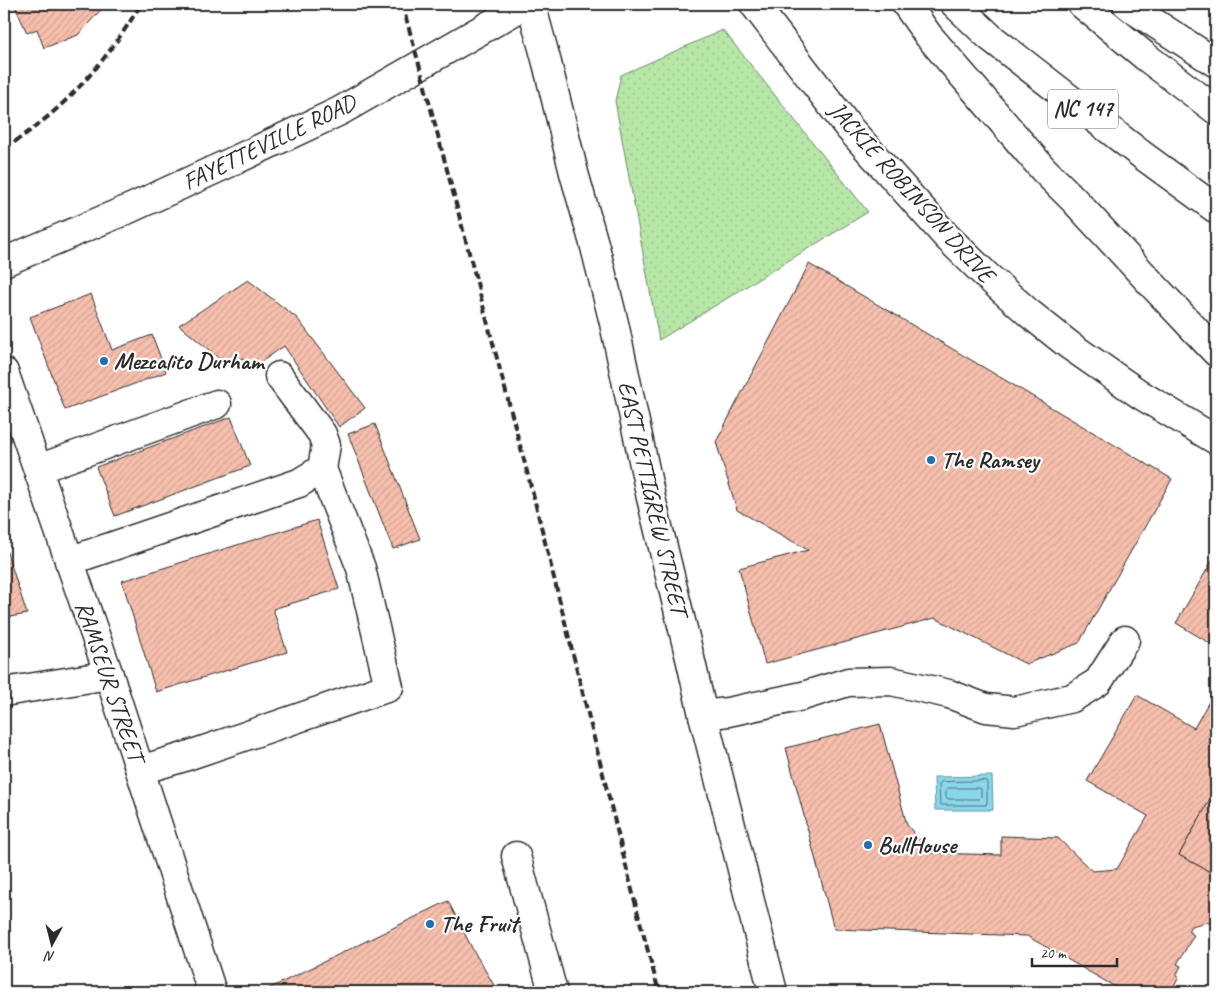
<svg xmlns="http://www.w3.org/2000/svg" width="1220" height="996" font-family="Caveat,sans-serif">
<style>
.park{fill:url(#park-dots);stroke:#708969}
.water{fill:#8ad6ea;stroke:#64929e}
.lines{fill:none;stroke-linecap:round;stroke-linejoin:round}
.shore{stroke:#516f77;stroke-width:1}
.building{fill:url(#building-hatch);stroke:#2b2b2b}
.minor-casing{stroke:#2b2b2b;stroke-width:31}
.major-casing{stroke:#2b2b2b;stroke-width:31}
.highway-casing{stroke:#2b2b2b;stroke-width:31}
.minor{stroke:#fff;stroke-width:28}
.major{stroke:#fff;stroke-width:28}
.highway{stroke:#fff;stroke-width:28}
.rail{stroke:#2b2b2b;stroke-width:4;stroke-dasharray:8 4;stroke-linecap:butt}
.poi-dot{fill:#1f6fb2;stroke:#fff;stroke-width:2}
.labels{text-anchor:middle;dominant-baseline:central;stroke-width:4.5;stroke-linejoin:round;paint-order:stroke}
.shield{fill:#fff;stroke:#6b6b6b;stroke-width:1}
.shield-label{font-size:22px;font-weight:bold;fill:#2b2b2b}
.street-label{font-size:24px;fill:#2b2b2b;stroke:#fff}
.poi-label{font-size:24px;font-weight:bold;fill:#2b2b2b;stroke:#fff;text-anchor:start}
</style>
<defs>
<pattern id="park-dots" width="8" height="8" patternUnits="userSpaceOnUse" patternTransform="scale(1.25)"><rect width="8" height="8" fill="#b6e7a7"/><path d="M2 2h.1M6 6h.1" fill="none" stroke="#9dc690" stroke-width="1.8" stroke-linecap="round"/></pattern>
<pattern id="building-hatch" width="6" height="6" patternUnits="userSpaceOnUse" patternTransform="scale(1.25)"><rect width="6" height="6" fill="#f7bfad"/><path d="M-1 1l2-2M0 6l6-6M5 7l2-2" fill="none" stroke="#d4a495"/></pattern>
</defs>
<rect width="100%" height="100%" fill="#fff"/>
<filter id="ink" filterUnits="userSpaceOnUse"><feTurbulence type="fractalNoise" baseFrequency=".02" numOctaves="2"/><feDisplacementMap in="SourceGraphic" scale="10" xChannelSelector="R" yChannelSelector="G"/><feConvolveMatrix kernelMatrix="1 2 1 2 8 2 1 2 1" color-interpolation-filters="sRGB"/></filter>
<g filter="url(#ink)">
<path class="park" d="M723 30 868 212 659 340 615 101 621 75Z"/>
<path class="water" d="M992 776 993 810H935L934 777Z"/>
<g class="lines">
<g class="shore">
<path d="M986 781 987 783V802L986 805H942L940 804 939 784 941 782Z"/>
<path d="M948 788H979L981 789V797L979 799H948L946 797V790Z"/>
</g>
</g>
<g class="building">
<path d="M14 4H106L78 35 44 48 37 29 27 33Z"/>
<path d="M809 264 1172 479 1079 643 1026 664 935 618 765 664 739 568 808 550 737 510 716 442Z"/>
<path d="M248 280 297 318 365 408 339 427 284 346 251 369 243 358 227 365 179 325Z"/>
<path d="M91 294 112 350 152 335 166 372 65 410 30 317Z"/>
<path d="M231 417 250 466 115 516 96 467Z"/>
<path d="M375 424 420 539 393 549 348 434Z"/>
<path d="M317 520 339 589 273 609 287 652 156 692 122 581Z"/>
<path d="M4 543 27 614 4 618Z"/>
<path d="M1216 554V647L1176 623Z"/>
<path d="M1216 689V789L1179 855 1216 875V932L1210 928 1212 925 1207 922 1191 926 1188 931 1194 935 1177 964 1181 966 1176 976 1179 977 1171 992H1124L1027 936 834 929 786 748 880 724 907 825 931 853 1001 855V836L1058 838 1092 871 1117 869 1148 816 1087 781 1137 695 1194 728Z"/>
<path d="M1216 789V875L1179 855Z"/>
<path d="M448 901 472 948 498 992H262Z"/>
</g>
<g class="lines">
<defs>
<g id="minor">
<path d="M531 4 547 63 574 173 595 247 614 323 651 498 691 662 703 715 773 992"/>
<path d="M754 4 849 128 947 237 987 276 1030 314 1069 345 1141 395 1216 440"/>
<path d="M4 372 109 675 212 992"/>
<path d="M38 469 217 404"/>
<path d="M69 561 299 483 322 469 326 445 322 434 279 376"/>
<path d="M4 692 109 675"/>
<path d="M703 715 728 712 803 696 848 682 891 681 949 694 986 708 1015 711 1072 698 1098 682 1125 640"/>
<path d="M140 770 181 758 389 687 361 568 322 469"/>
<path d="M516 856 553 992"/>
</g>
<path id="major" d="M4 262 131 208 227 164 340 111 526 4"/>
<g id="highway">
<path d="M906 4 928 35 1043 169 1073 199 1149 281 1216 352"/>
<path d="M955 4 990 37 1142 155 1216 209"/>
<path d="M1082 4 1146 57 1216 110"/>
<path d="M1127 4 1136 11 1216 63"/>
</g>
</defs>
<use href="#minor" class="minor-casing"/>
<use href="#major" class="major-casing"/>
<use href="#highway" class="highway-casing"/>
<use href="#minor" class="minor"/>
<use href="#major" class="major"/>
<use href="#highway" class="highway"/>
<g class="rail">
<path d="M402 4 419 64 534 498 638 914 659 992"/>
<path d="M4 149C63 111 105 64 141 4"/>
</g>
</g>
</g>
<g class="poi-dot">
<circle cx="104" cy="361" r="5"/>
<circle cx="931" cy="460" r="5"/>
<circle cx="868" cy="845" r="5"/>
<circle cx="430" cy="924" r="5"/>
</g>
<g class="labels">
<rect class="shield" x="1048" y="89.5" width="70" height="39" rx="4"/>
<g class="shield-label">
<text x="1083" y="109">NC 147</text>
</g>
<g class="street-label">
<text transform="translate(269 142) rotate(-26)">FAYETTEVILLE ROAD</text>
<text transform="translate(912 192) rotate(48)">JACKIE ROBINSON DRIVE</text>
<text transform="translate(653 498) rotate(77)">EAST PETTIGREW STREET</text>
<text transform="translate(110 681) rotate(71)">RAMSEUR STREET</text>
</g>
<g class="poi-label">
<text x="114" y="361">Mezcalito Durham</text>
<text x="941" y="460">The Ramsey</text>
<text x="878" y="845">BullHouse</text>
<text x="440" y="924">The Fruit</text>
</g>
</g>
<rect width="1220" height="996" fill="none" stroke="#fff" stroke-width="20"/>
<rect x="10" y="10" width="1200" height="976" fill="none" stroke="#2b2b2b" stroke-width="2" filter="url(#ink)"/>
<g transform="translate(52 944) rotate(187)" stroke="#ffffff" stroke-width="4" paint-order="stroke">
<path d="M0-4L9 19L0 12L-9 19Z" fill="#2b2b2b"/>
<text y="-8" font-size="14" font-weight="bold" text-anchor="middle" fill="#2b2b2b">N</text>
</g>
<path d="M1032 958v8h85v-8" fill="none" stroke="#2b2b2b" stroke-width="2.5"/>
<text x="1040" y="958" font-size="15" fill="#2b2b2b" stroke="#ffffff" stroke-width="4" paint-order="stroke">20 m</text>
</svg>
